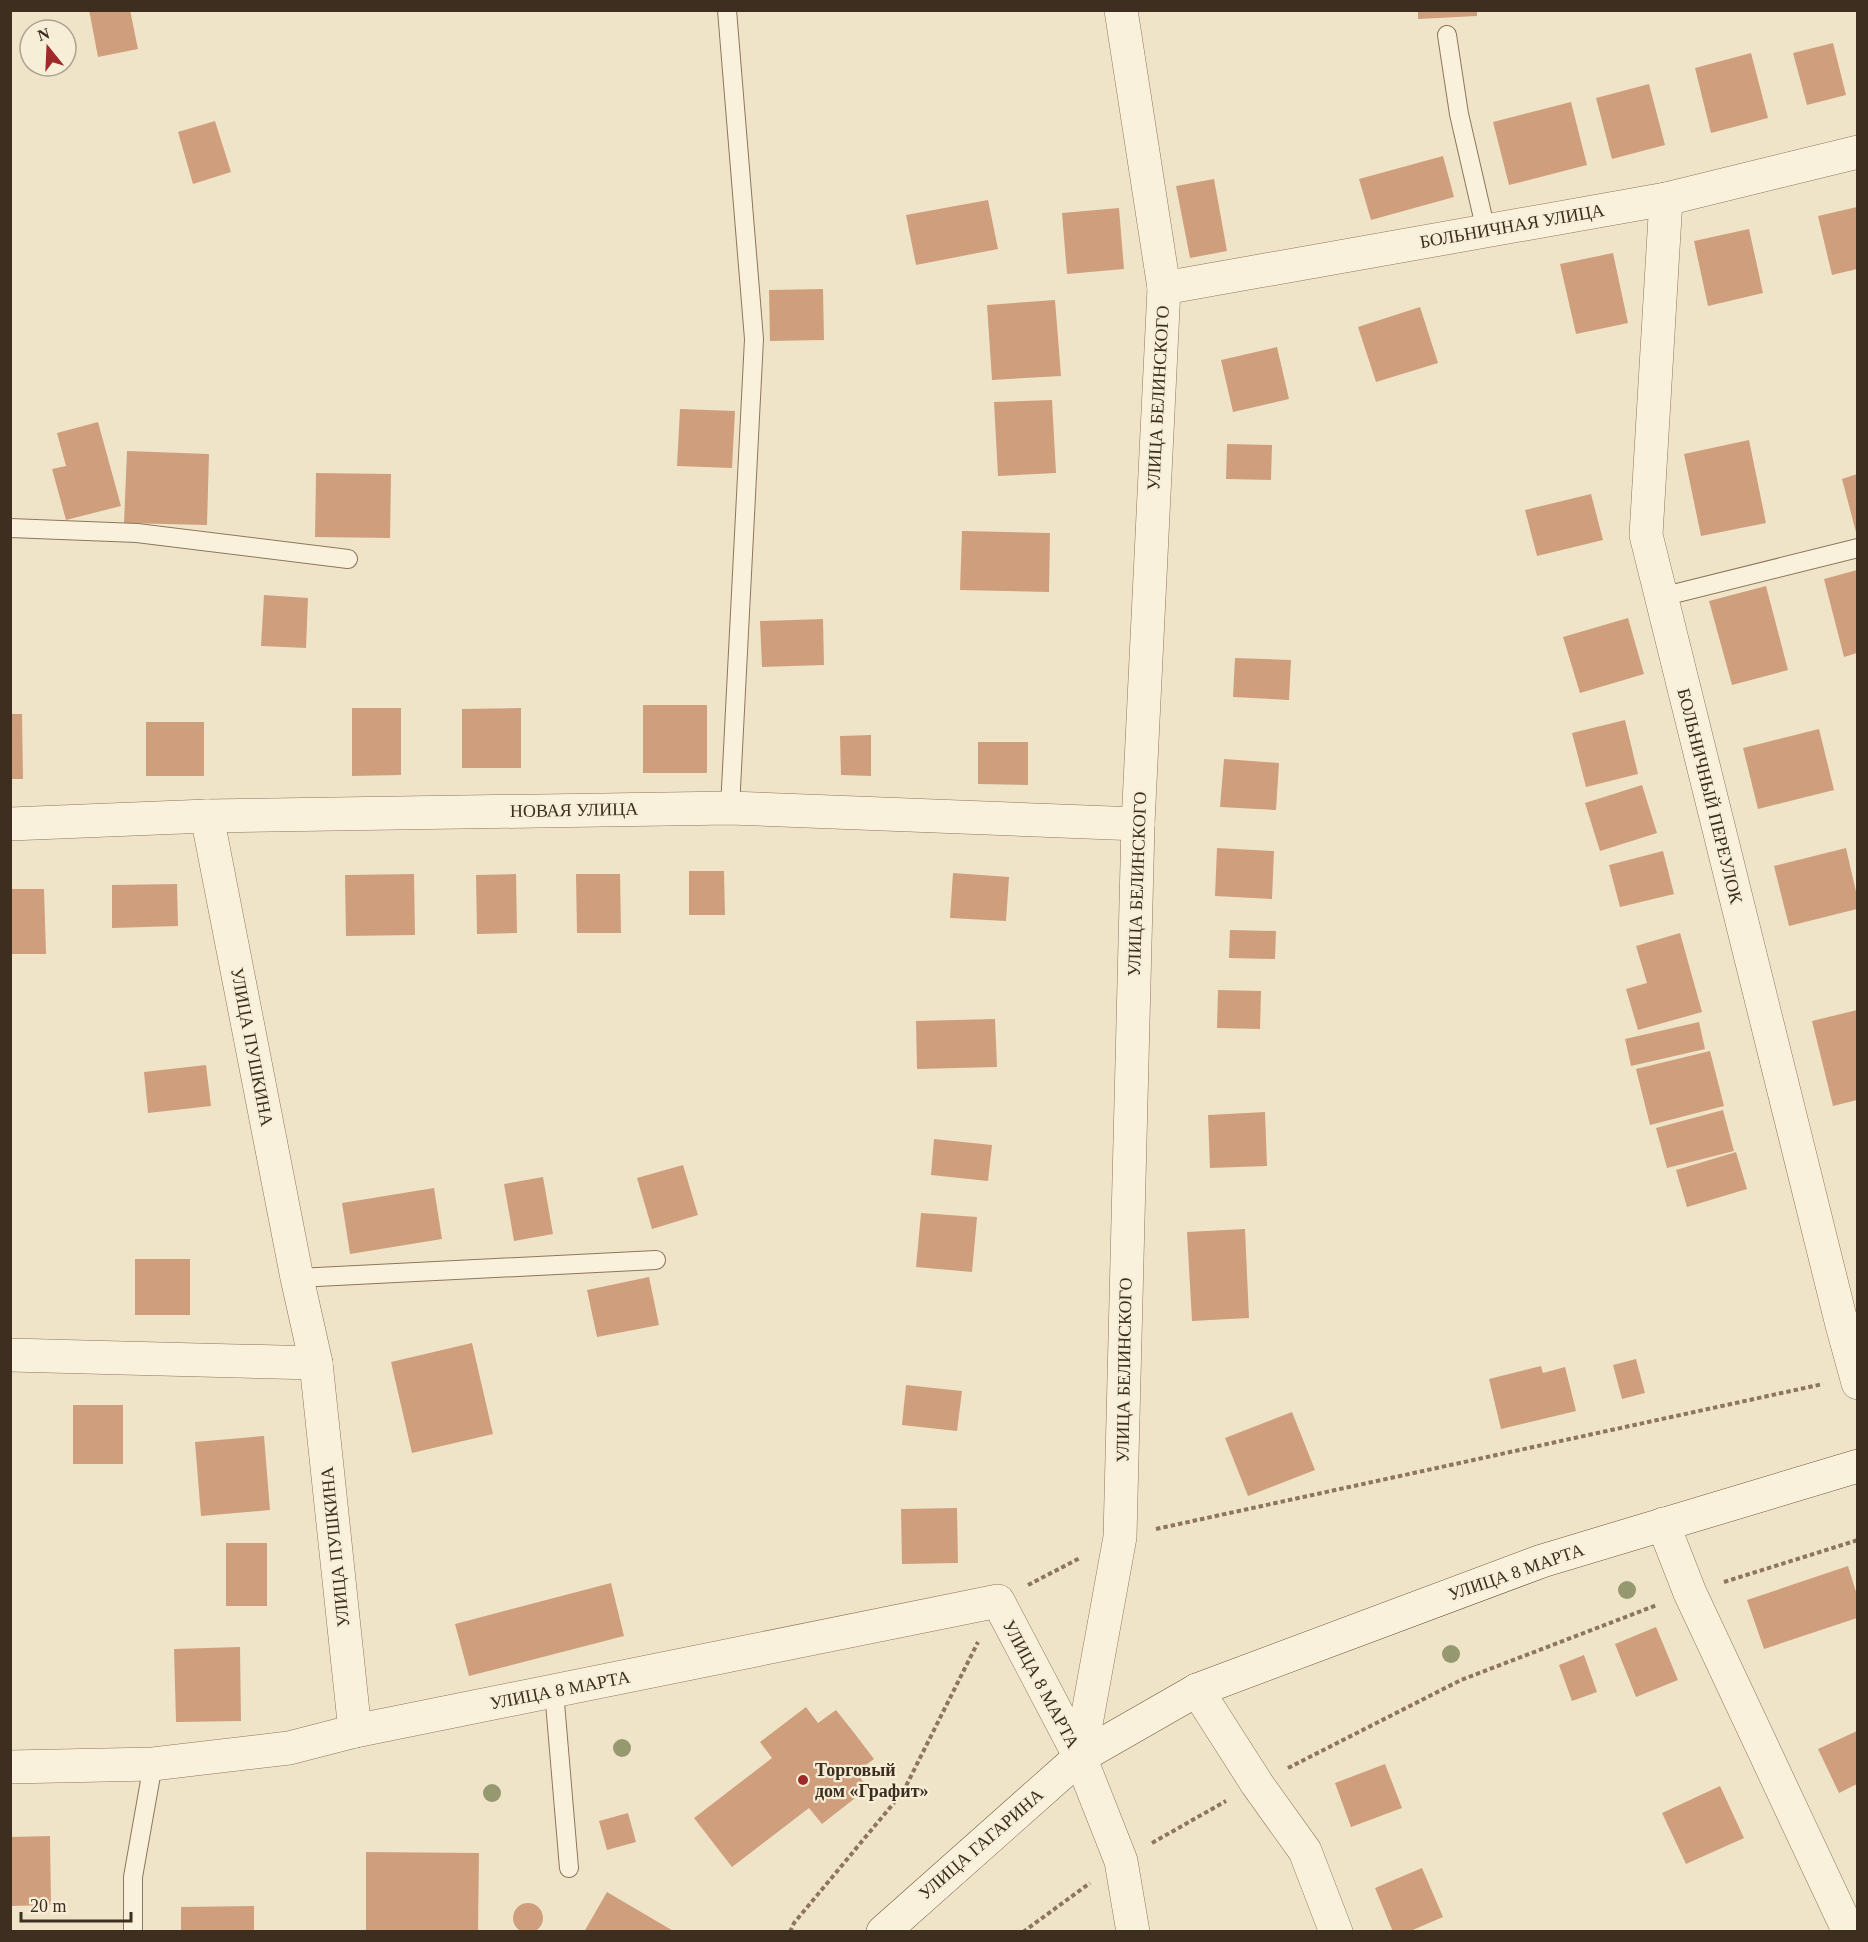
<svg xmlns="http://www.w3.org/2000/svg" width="1868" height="1942" font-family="Georgia,serif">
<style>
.building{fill:#cf9f7d}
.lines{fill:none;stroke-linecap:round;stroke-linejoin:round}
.service-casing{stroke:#8d765c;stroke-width:20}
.minor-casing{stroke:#8d765c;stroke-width:34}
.secondary-casing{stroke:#6f573f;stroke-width:34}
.path{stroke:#8d765c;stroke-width:4;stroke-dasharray:4.5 3;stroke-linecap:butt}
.service{stroke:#faf1dc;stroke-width:18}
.minor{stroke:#faf1dc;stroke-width:33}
.secondary{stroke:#faf1dc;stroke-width:33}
.tree{fill:#96986f}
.poi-dot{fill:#9e2a2b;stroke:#f7eed8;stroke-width:2}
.labels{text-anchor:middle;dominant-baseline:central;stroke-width:4.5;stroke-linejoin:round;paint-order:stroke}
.street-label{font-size:18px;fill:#3d2e20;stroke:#f7eed8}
.poi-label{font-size:18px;font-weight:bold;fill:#3d2e20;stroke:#f7eed8;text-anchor:start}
</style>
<rect width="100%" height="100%" fill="#f0e4c8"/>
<g class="building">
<path d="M89 10H130L138 49 98 57Z"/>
<path d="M1418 10H1477V16L1418 19Z"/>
<path d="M1833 43 1846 95 1807 105 1793 53Z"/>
<path d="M1751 53 1768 118 1711 133 1695 68Z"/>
<path d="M1649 84 1665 145 1612 159 1596 98Z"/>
<path d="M1571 102 1587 165 1509 185 1493 122Z"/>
<path d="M215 121 231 172 193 184 178 132Z"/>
<path d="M1443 156 1454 197 1371 220 1359 179Z"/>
<path d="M1214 179 1227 251 1190 258 1176 186Z"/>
<path d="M988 200 998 249 916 265 906 215Z"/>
<path d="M1857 207V269L1832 275 1818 216Z"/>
<path d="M1119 208 1124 269 1067 274 1062 213Z"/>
<path d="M1749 229 1763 293 1708 306 1694 241Z"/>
<path d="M1613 253 1628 323 1576 334 1560 264Z"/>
<path d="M823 289 824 340 770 341 769 290Z"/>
<path d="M1055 300 1061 376 992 380 987 305Z"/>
<path d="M1420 307 1438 363 1376 382 1358 327Z"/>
<path d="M1277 347 1289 399 1233 412 1221 360Z"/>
<path d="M1052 400 1056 473 998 476 994 402Z"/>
<path d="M680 409 735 411 732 468 677 466Z"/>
<path d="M98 422 121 506 66 520 52 469 66 466 57 433Z"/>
<path d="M1749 440 1766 523 1701 536 1684 454Z"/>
<path d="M1227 444 1272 445 1271 480 1226 479Z"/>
<path d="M127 451 209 454 207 525 124 523Z"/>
<path d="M316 473 391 474 390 538 315 537Z"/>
<path d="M1857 474V536L1842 479Z"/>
<path d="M1591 494 1603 540 1537 556 1525 510Z"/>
<path d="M962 531 1050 533 1049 592 960 590Z"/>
<path d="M1857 570V653L1844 657 1824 579Z"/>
<path d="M1766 586 1788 670 1732 685 1709 601Z"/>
<path d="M264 595 308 598 306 648 261 646Z"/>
<path d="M1628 618 1644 674 1580 693 1563 637Z"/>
<path d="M823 619 824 665 762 667 760 621Z"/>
<path d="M1235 658 1291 660 1289 700 1233 697Z"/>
<rect x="643" y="705" width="64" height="68"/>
<path d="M352 708H401V775L352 776Z"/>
<path d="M521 708V768H462V709Z"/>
<path d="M10 714H22L23 779H10Z"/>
<path d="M1625 720 1638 774 1586 787 1572 733Z"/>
<rect x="146" y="722" width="58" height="54"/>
<path d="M1819 729 1834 790 1758 809 1743 748Z"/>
<path d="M871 735V776L841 775 840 736Z"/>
<path d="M978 742H1028V785L978 784Z"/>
<path d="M1224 759 1279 763 1276 810 1220 807Z"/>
<path d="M1642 785 1657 833 1600 851 1585 803Z"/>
<path d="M1217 848 1274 851 1272 899 1215 896Z"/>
<path d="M1846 848 1857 896V909L1789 926 1774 866Z"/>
<path d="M1663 851 1674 894 1620 907 1609 865Z"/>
<path d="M689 871H724L725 915H689Z"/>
<path d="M953 873 1009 877 1006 921 950 918Z"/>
<path d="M414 874 415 935 346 936 345 875Z"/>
<path d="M516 874 517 933 477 934 476 875Z"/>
<path d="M576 874H620L621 933H577Z"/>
<path d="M177 884 178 926 112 928V885Z"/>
<path d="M10 889H44L46 954H10Z"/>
<path d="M1230 930 1276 931 1275 959 1229 958Z"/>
<path d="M1680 933 1702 1012 1638 1030 1626 989 1647 983 1636 946Z"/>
<path d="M1218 990 1261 991 1260 1029 1217 1028Z"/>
<path d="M1857 1010V1100L1833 1106 1812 1021Z"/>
<path d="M995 1019 997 1067 917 1069 916 1021Z"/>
<path d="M1699 1022 1705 1049 1631 1066 1625 1039Z"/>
<path d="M1710 1051 1724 1106 1650 1125 1636 1069Z"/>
<path d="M206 1065 211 1106 148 1113 144 1072Z"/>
<path d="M1723 1110 1734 1151 1667 1168 1656 1128Z"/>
<path d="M1265 1112 1267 1166 1210 1168 1208 1115Z"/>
<path d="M934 1139 992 1145 988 1181 931 1175Z"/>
<path d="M1736 1152 1747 1189 1687 1207 1676 1170Z"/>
<path d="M683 1165 698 1215 652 1229 637 1178Z"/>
<path d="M543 1177 553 1234 514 1241 504 1184Z"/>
<path d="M434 1188 442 1239 350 1254 342 1203Z"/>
<path d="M921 1213 977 1217 972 1272 916 1267Z"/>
<path d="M1245 1229 1249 1318 1192 1321 1187 1232Z"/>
<rect x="135" y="1259" width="55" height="56"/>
<path d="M649 1277 659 1325 597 1337 587 1290Z"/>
<path d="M472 1343 493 1434 412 1453 391 1362Z"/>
<path d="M1636 1359 1645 1393 1622 1399 1613 1365Z"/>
<path d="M1541 1366 1543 1373 1565 1367 1576 1411 1501 1429 1489 1379Z"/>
<path d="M906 1385 962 1391 957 1431 902 1425Z"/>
<rect x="73" y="1405" width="50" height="59"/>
<path d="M1292 1412 1315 1470 1248 1496 1225 1438Z"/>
<path d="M264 1436 270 1510 201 1516 195 1442Z"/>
<path d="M957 1508 958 1563 902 1564 901 1509Z"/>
<rect x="226" y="1543" width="41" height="63"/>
<path d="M1848 1566 1857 1595V1618L1764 1649 1747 1600Z"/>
<path d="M611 1583 624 1636 469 1676 455 1624Z"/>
<path d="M1656 1627 1678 1680 1636 1697 1615 1644Z"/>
<path d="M240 1647 241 1721 176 1722 174 1649Z"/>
<path d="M1584 1655 1597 1692 1572 1701 1559 1665Z"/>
<path d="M806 1707 818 1723 836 1710 855 1734 874 1759 856 1772 868 1788 822 1824 809 1808 732 1867 694 1818 772 1758 760 1742Z"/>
<path d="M1857 1731V1784L1839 1793 1818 1749Z"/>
<path d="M1385 1764 1402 1808 1351 1827 1335 1783Z"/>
<path d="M1720 1786 1744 1838 1686 1864 1662 1813Z"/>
<path d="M628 1813 636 1842 607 1850 599 1821Z"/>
<path d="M50 1836 51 1905 10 1906V1837Z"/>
<path d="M366 1852 479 1853 478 1932H366Z"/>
<path d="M1422 1868 1443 1917 1408 1932H1393L1375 1888Z"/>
<path d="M607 1892 675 1932H584Z"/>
<circle cx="528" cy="1918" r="15"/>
<path d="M254 1906V1932H181V1907Z"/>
</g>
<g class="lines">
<defs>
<g id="service">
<path d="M727 10 754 339 730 808"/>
<path d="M1447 35 1459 114 1486 231"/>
<path d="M10 528 137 533 348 559"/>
<path d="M1661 597 1858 548"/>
<path d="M297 1278 656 1260"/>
<path d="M554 1691 569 1868"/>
<path d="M133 1932V1877L153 1764"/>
</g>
<g id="minor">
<path d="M1666 199 1646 535 1842 1325 1858 1383"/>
<path d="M1164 288 1666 199 1858 152"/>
<path d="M207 816 297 1278 316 1363 355 1731"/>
<path d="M10 824 207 816 730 808 1138 824"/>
<path d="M10 1355 316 1363"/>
<path d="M1663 1524 1690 1593 1849 1932"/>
<path d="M1197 1690 1257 1784 1305 1851 1336 1932"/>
<path d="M1080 1757 1120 1537 1138 824 1164 288 1121 10"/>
<path d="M10 1767 153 1764 289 1748 355 1731 998 1601 1080 1757 1121 1861 1133 1932"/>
</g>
<path id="secondary" d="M883 1932 1080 1757 1197 1690 1542 1561 1858 1466"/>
</defs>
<use href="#service" class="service-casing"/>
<use href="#minor" class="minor-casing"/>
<use href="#secondary" class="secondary-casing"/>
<g class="path">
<path d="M1156 1529 1823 1384"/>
<path d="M1724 1582 1858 1540"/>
<path d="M1028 1585 1080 1558"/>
<path d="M1288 1768 1461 1680 1657 1605"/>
<path d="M1152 1843 1226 1801"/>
<path d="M790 1932 794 1923 903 1792 978 1642"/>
<path d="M1023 1932 1090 1883"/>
</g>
<use href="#service" class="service"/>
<use href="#minor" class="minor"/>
<use href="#secondary" class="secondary"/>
</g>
<g class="tree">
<circle cx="1627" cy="1590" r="9"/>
<circle cx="1451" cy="1654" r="9"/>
<circle cx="622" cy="1748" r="9"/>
<circle cx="492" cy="1793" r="9"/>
</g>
<circle class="poi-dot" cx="803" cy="1780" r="6"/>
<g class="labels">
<g class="street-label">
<text transform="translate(1512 226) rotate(-10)">БОЛЬНИЧНАЯ УЛИЦА</text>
<text transform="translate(1158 398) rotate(-87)">УЛИЦА БЕЛИНСКОГО</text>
<text transform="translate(1710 796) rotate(76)">БОЛЬНИЧНЫЙ ПЕРЕУЛОК</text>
<text transform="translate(574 810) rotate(-1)">НОВАЯ УЛИЦА</text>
<text transform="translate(1137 884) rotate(-88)">УЛИЦА БЕЛИНСКОГО</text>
<text transform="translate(252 1047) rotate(79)">УЛИЦА ПУШКИНА</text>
<text transform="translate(1124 1370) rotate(-89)">УЛИЦА БЕЛИНСКОГО</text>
<text transform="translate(335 1547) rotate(-96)">УЛИЦА ПУШКИНА</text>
<text transform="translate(1516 1572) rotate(-19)">УЛИЦА 8 МАРТА</text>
<text transform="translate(1041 1684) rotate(62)">УЛИЦА 8 МАРТА</text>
<text transform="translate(560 1690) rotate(-11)">УЛИЦА 8 МАРТА</text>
<text transform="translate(981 1844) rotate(-41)">УЛИЦА ГАГАРИНА</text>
</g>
<g class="poi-label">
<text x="815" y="1770">Торговый<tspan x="815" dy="21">дом «Графит»</tspan></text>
</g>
</g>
<rect width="1868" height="1942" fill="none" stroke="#3d2e20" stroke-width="24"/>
<g transform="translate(48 48) rotate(342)"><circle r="28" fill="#f7eed8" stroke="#ada18e" stroke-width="1.5"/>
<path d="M0-4.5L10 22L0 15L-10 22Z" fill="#9e2a2b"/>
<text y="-9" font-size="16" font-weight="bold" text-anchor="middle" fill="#3d2e20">N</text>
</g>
<path d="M21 1912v9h110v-9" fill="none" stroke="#3d2e20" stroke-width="3"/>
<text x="30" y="1912" font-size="18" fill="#3d2e20" stroke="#f7eed8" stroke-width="4.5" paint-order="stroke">20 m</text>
</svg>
